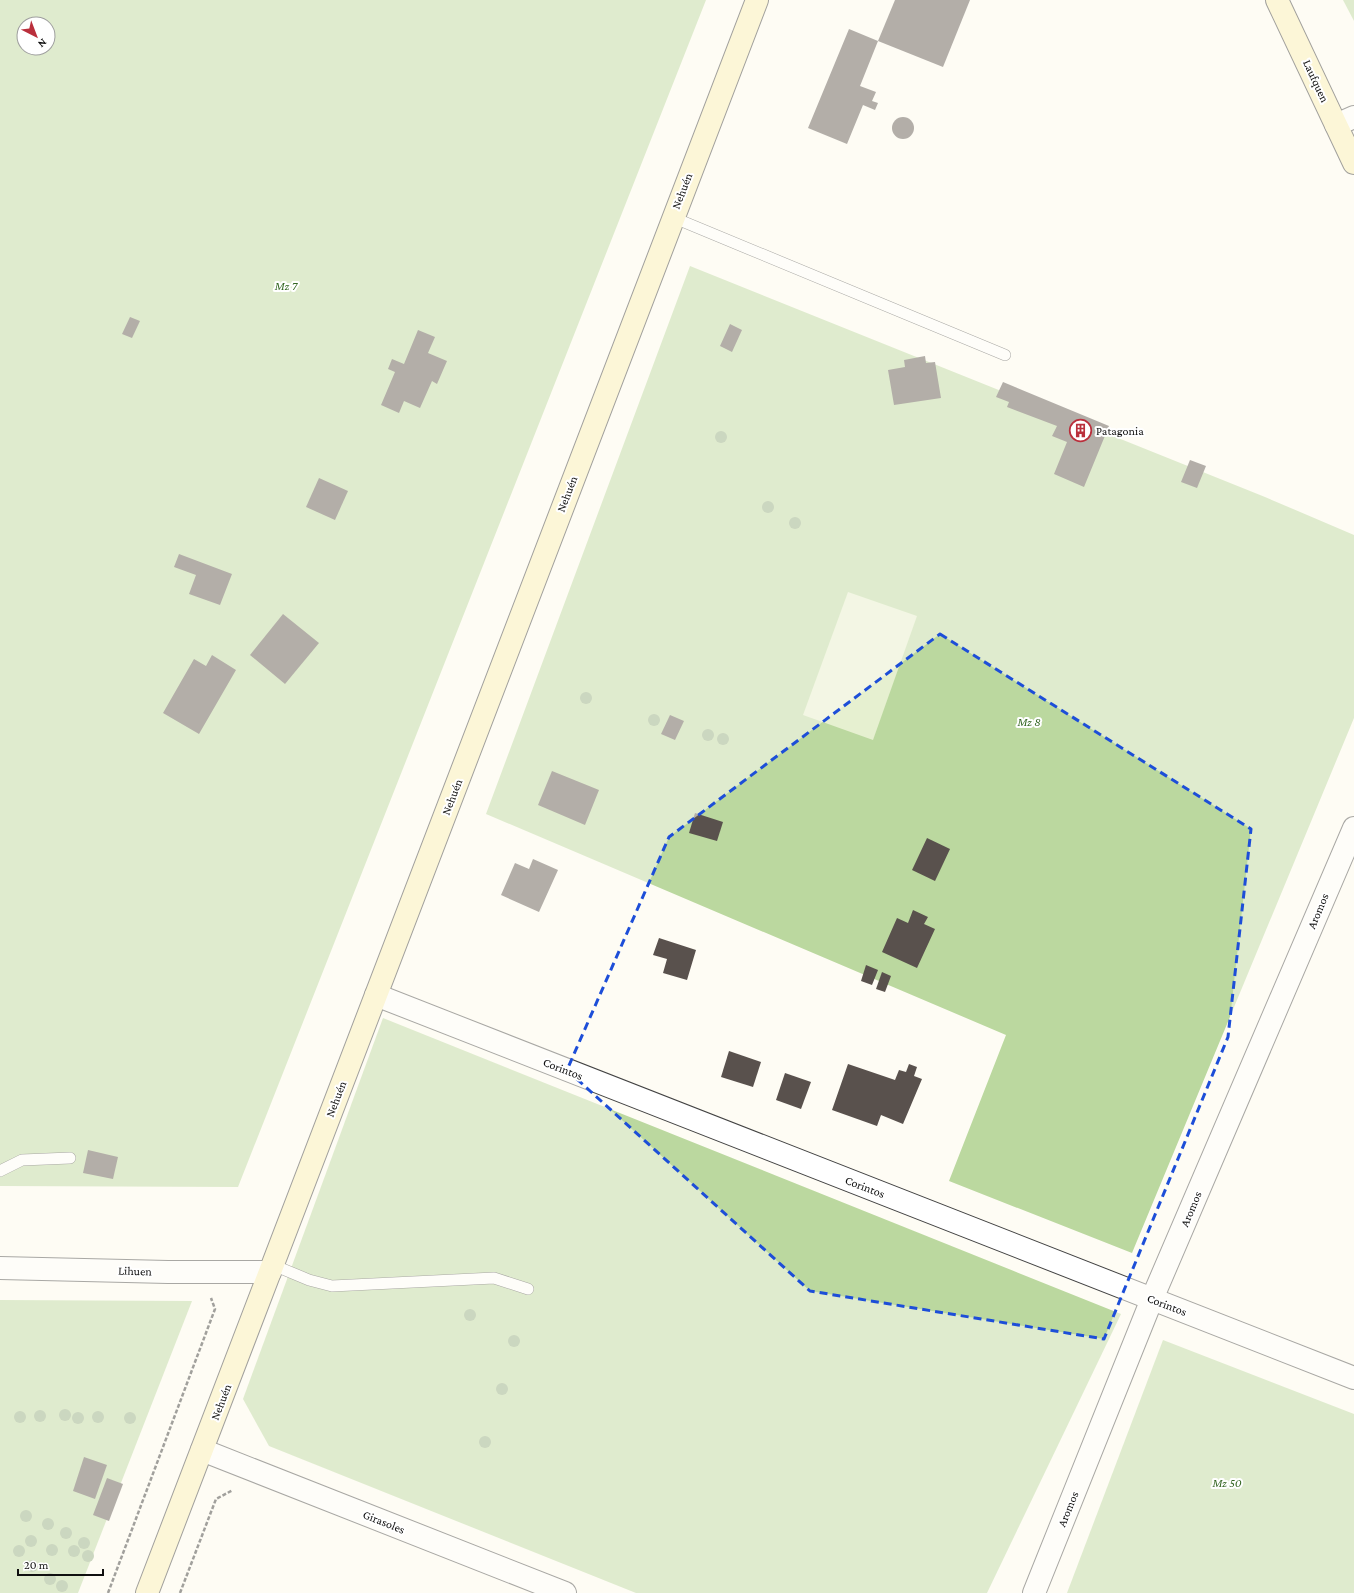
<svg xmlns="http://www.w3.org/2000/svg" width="1354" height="1593" font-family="'Crimson Pro',serif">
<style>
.forest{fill:#bbd89f;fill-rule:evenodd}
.pitch{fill:#e6f0d0}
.building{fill:#59514d}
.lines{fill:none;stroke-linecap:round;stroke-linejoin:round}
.lane-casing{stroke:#434343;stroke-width:12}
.street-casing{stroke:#434343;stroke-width:24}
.secondary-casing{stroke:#323232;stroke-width:24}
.path{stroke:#323232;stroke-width:2.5;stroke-dasharray:4 2;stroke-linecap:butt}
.lane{stroke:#fff;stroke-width:11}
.street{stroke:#fff;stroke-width:22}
.secondary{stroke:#faefb3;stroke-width:22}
.tree{fill:#8faa81}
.marked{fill:none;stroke:#1d4ed8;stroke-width:3;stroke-dasharray:8 5;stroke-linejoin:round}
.labels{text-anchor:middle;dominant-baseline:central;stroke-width:4;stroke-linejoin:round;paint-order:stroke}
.street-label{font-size:12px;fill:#101010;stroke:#fff}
.park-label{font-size:12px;font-style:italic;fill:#346623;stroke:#fff}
.poi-label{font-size:12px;fill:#101010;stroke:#fff;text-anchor:start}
</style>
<rect width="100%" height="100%" fill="#fefcf4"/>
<g class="forest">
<path d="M0 0H706L238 1187 0 1186ZM24 24H48V48H24Z"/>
<path d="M1343 0H1354V21Z"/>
<path d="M690 266 1265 497 1354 535V718L1132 1253 949 1181 1006 1035 486 814Z"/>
<path d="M383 1018 1121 1314 987 1593H636L269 1446 243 1399Z"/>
<path d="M0 1300 192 1301 78 1593H0Z"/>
<path d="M1163 1340 1354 1414V1593H1067Z"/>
</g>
<path class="pitch" d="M848 592 917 616 873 740 803 715Z"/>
<g class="building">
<path d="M895 0H970L943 67 878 41Z"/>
<path d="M849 29 878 41 860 86 876 92 872 101 878 103 875 110 863 105 847 144 808 128Z"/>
<circle cx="903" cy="128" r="11"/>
<path d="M130 317 140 321 132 338 122 334Z"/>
<path d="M730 324 742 330 732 352 720 346Z"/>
<path d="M418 330 435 337 428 353 447 361 437 384 432 381 420 408 404 401 399 413 381 405 395 372 388 369 392 359 404 364Z"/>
<path d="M925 356 926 363 935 362 941 398 894 405 888 370 905 367 904 360Z"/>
<path d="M1003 382 1109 426 1084 487 1054 474 1067 442 1052 436 1057 426 1007 407 1009 402 996 397Z"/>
<path d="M1190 460 1206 466 1197 488 1181 482Z"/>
<path d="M319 478 348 491 335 520 306 507Z"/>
<path d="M179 554 232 574 220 605 189 594 196 575 174 567Z"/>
<path d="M283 614 319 643 285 684 250 655Z"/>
<path d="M212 655 236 670 199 734 163 713 194 659 206 666Z"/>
<path d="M670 715 684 721 675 740 661 734Z"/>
<path d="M552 771 599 790 585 825 538 805Z"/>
<path d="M695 813 723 822 717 841 689 833Z"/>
<path d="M927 838 950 849 935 881 912 870Z"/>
<path d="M533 859 558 870 539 912 501 895 515 863 529 869Z"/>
<path d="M913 910 928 917 924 924 935 929 917 968 882 952 897 918 908 923Z"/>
<path d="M659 938 696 950 687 980 663 973 667 959 653 955Z"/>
<path d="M866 965 878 970 872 985 861 981Z"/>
<path d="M882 972 891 976 885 992 876 989Z"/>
<path d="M729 1051 761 1062 753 1087 721 1077Z"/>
<path d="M848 1064 895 1080 899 1070 906 1072 909 1064 917 1067 914 1076 922 1079 903 1124 881 1115 877 1126 832 1110Z"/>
<path d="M785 1073 811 1082 801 1109 776 1100Z"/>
<path d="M88 1150 118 1157 113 1179 83 1173Z"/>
<path d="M84 1457 107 1465 95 1499 73 1491Z"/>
<path d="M107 1478 123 1484 109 1521 93 1515Z"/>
</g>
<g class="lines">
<defs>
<g id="lane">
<path d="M672 217 1005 355"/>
<path d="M0 1171 22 1160 70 1158"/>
<path d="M273 1265 309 1280 332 1286 494 1278 528 1289"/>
</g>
<g id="street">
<path d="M1336 125 1354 117"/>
<path d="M376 995 1354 1378"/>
<path d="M0 1268 168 1272H270"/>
<path d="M202 1450 565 1593"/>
<path d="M1034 1593 1152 1299 1354 828"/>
</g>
<g id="secondary">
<path d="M1277 0 1354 163"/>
<path d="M147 1593C352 1063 550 530 757 0"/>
</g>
</defs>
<use href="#lane" class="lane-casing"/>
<use href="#street" class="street-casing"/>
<use href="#secondary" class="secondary-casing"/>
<g class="path">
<path d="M108 1593 215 1309 211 1298"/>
<path d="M180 1593 216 1499 233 1490"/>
</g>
<use href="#lane" class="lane"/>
<use href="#street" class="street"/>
<use href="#secondary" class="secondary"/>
</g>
<g class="tree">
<circle cx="721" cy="437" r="6"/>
<circle cx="768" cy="507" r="6"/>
<circle cx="795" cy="523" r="6"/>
<circle cx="586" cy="698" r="6"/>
<circle cx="654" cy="720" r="6"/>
<circle cx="708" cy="735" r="6"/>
<circle cx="723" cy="739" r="6"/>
<circle cx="470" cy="1315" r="6"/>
<circle cx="514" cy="1341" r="6"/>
<circle cx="502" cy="1389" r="6"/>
<circle cx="65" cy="1415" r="6"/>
<circle cx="40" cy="1416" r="6"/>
<circle cx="20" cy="1417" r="6"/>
<circle cx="98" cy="1417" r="6"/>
<circle cx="78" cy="1418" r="6"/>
<circle cx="130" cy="1418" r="6"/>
<circle cx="485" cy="1442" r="6"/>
<circle cx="26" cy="1516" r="6"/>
<circle cx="48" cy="1524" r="6"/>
<circle cx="66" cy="1533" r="6"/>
<circle cx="31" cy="1541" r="6"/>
<circle cx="84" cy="1543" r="6"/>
<circle cx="52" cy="1550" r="6"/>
<circle cx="19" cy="1551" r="6"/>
<circle cx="74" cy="1551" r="6"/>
<circle cx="88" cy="1556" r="6"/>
<circle cx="32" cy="1566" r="6"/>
<circle cx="50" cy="1579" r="6"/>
<circle cx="62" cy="1586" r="6"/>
</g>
<path d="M0 0H1354V1593H0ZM940 634 1251 829 1228 1037 1104 1339 810 1291 567 1070 669 837Z" fill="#fefcf4" fill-opacity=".55" fill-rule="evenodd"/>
<path class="marked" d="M940 634 1251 829 1228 1037 1104 1339 810 1291 567 1070 669 837Z"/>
<defs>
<symbol id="building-ring" viewBox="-11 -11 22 22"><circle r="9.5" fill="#fff" stroke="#ba2f3c" stroke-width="1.5"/><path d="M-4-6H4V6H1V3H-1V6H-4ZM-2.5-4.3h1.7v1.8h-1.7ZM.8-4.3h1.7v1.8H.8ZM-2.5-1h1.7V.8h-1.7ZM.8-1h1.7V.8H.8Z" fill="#ba2f3c"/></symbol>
</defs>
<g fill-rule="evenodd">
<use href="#building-ring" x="1068" y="418" width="25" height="25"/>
</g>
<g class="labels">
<g class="street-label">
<text transform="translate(1316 81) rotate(65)">Laufquen</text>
<text transform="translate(682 191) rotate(-69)">Nehuén</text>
<text transform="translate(567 494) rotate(-69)">Nehuén</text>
<text transform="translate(452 797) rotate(-69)">Nehuén</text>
<text transform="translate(1318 911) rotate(-67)">Aromos</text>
<text transform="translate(563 1069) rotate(21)">Corintos</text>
<text transform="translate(336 1099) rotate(-69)">Nehuén</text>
<text transform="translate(865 1187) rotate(21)">Corintos</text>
<text transform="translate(1191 1209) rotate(-67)">Aromos</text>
<text transform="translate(135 1271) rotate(2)">Lihuen</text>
<text transform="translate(1167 1305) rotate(21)">Corintos</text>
<text transform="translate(221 1402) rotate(-69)">Nehuén</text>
<text transform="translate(1068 1509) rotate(-68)">Aromos</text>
<text transform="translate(384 1522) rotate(22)">Girasoles</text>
</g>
<g class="park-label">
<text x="286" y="286">Mz 7</text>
<text x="1029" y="722">Mz 8</text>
<text x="1227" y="1483">Mz 50</text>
</g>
<g class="poi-label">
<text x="1096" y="431">Patagonia</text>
</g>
</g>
<g transform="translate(36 36) rotate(138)"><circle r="19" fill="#ffffff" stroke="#9f9f9f"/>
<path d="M0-3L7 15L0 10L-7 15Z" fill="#ba2f3c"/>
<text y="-6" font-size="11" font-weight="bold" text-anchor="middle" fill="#101010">N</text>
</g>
<path d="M18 1569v6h85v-6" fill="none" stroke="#101010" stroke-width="2"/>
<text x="24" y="1569" font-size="12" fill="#101010" stroke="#ffffff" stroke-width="3" paint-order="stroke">20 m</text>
</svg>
